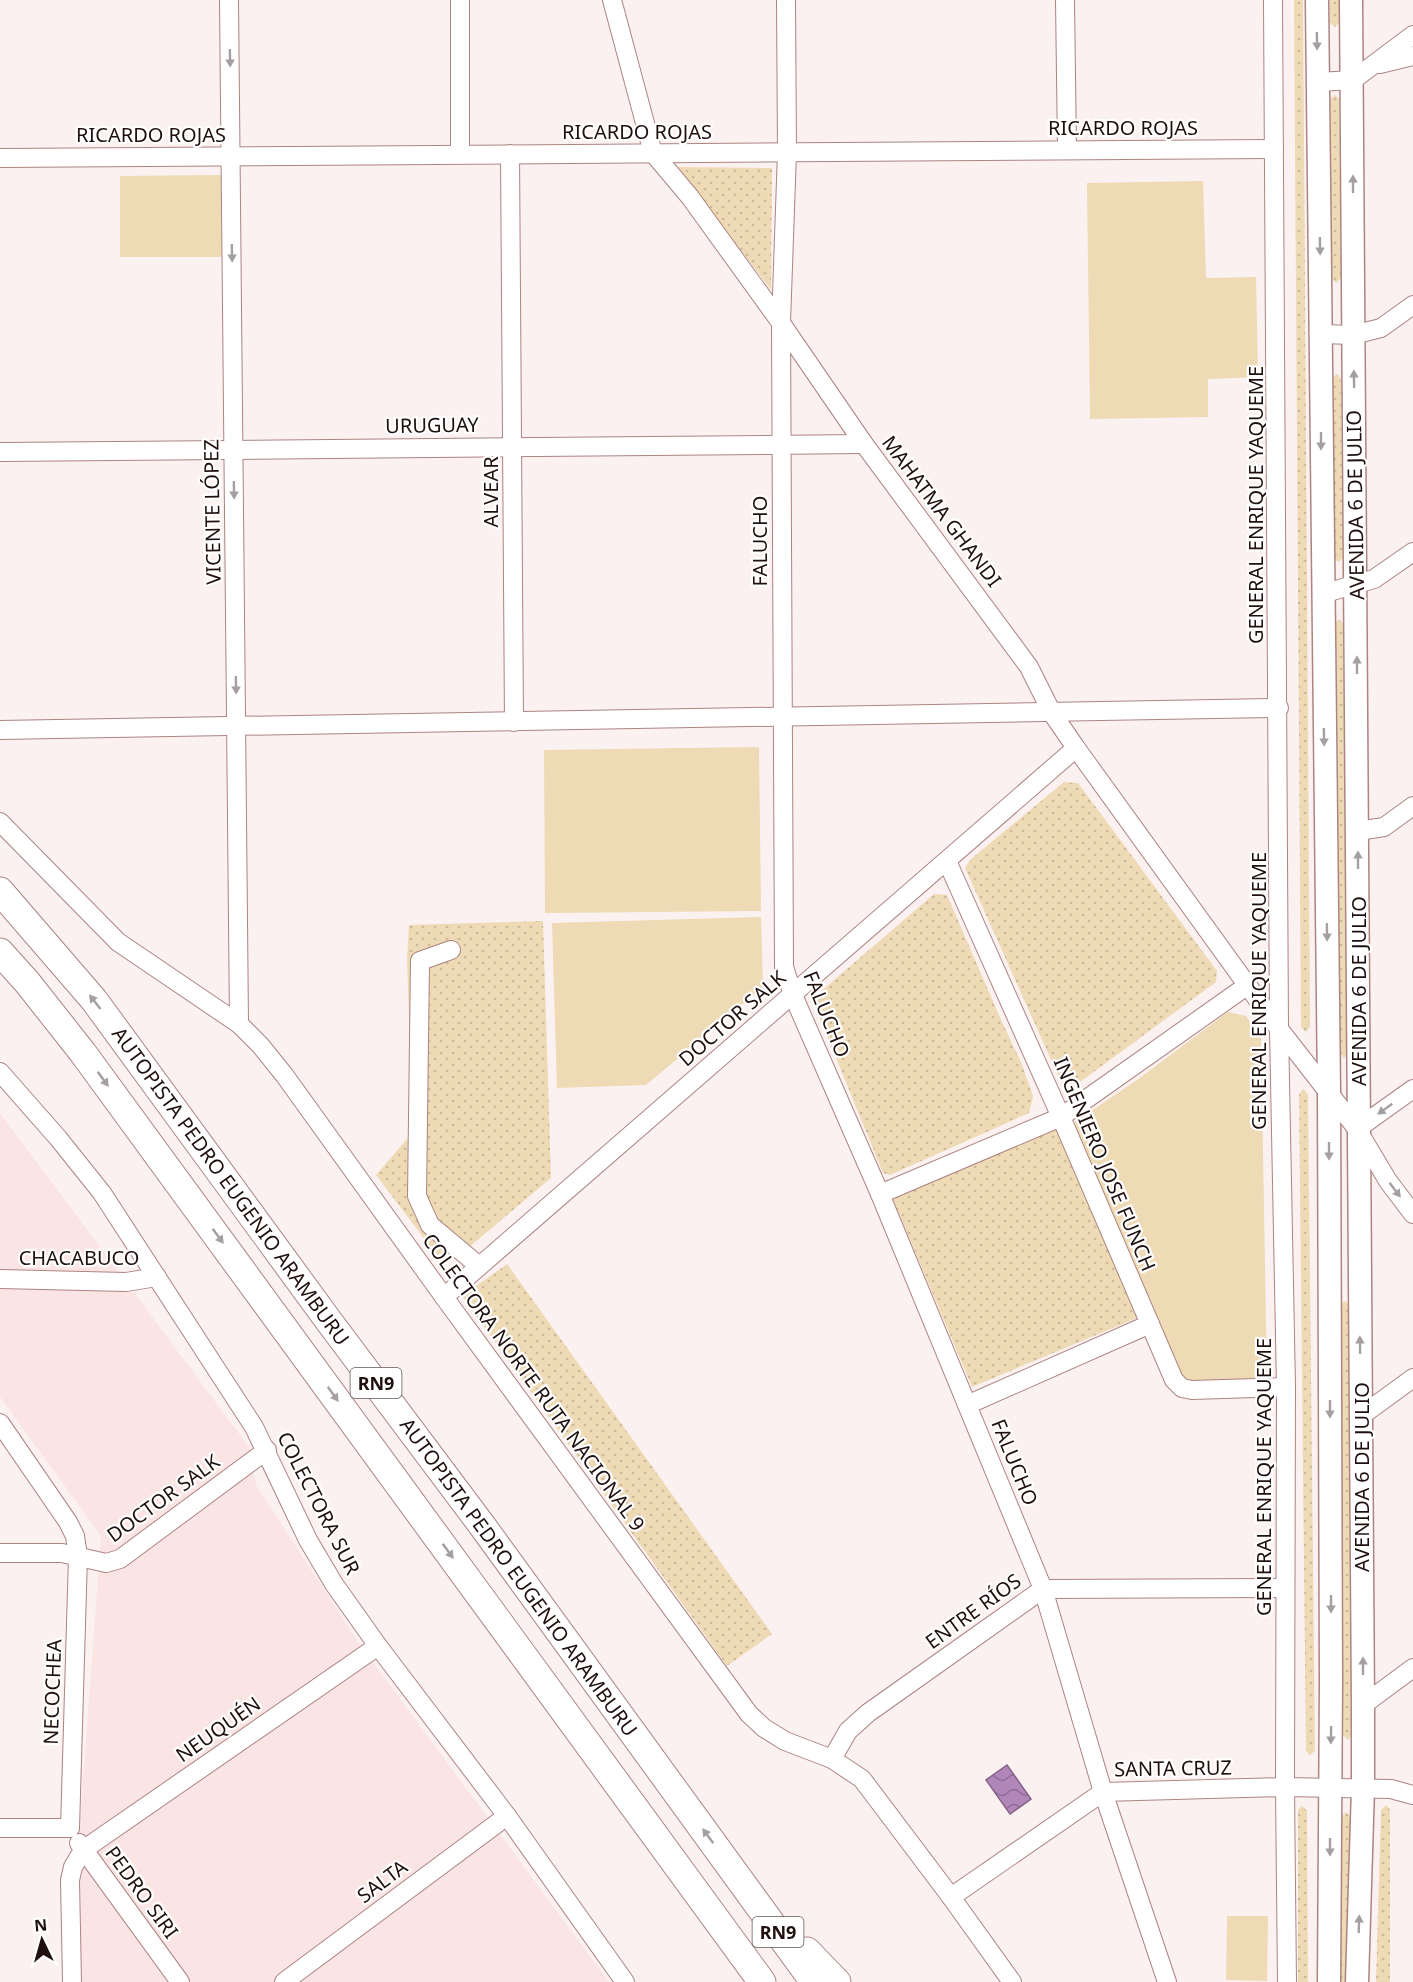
<svg xmlns="http://www.w3.org/2000/svg" width="1413" height="1982" font-family="'Noto Sans',sans-serif">
<style>
.built{fill:#fbe5e4}
.grass{fill:url(#grass-dots)}
.park{fill:#eedab4}
.water{fill:url(#water-waves);stroke:#856386;stroke-width:1.5}
.lines{fill:none;stroke-linecap:round;stroke-linejoin:round}
.minor-casing{stroke:#ac8482;stroke-width:20}
.major-casing{stroke:#ac8482;stroke-width:25}
.highway-casing{stroke:#ac8482;stroke-width:29}
.minor{stroke:#fff;stroke-width:18}
.major{stroke:#fff;stroke-width:22}
.highway{stroke:#fff;stroke-width:27}
.oneway{fill:#a59f9f}
.labels{text-anchor:middle;dominant-baseline:central;stroke-width:4.5;stroke-linejoin:round;paint-order:stroke}
.shield{fill:#fff;stroke:#625857;stroke-width:1.5}
.shield-label{font-size:18px;font-weight:bold;fill:#1f100f}
.street-label{font-size:20px;fill:#1f100f;stroke:#fff}
</style>
<defs>
<pattern id="grass-dots" width="8" height="8" patternUnits="userSpaceOnUse" patternTransform="scale(1.5)"><rect width="8" height="8" fill="#eedab4"/><path d="M2 2h.1M6 6h.1" fill="none" stroke="#ccba9a" stroke-width="1.8" stroke-linecap="round"/></pattern>
<pattern id="water-waves" width="16" height="10" patternUnits="userSpaceOnUse" patternTransform="scale(1.5)"><rect width="16" height="10" fill="#b187b9"/><path d="M0 5q4-4 8 0t8 0" fill="none" stroke="#8f6d95"/></pattern>
</defs>
<rect width="100%" height="100%" fill="#fbf1f1"/>
<path class="built" d="M0 1113 249 1447 256 1485 359 1643 609 1982H81L80 1821 101 1536 0 1397Z"/>
<g class="grass">
<path d="M1294 0H1303L1310 1027 1306 1032 1301 1027Z"/>
<path d="M1330 0H1339V23L1335 27 1330 23Z"/>
<path d="M1335 95 1339 99 1341 278 1336 283 1332 278 1330 99Z"/>
<path d="M678 167 772 168 771 290Z"/>
<path d="M1337 374 1341 379 1343 558 1338 562 1334 558 1332 379Z"/>
<path d="M1339 619 1343 624 1349 1053 1344 1058 1340 1053 1334 624Z"/>
<path d="M1064 782 1078 783 1217 971 1216 982 1076 1085 1061 1082 965 868 971 859Z"/>
<path d="M934 894 947 895 1002 1022 1021 1062 1033 1096 1029 1113 890 1175 883 1173 812 999Z"/>
<path d="M543 921 551 1178 461 1254 439 1258 376 1175 413 1132 407 959 409 925Z"/>
<path d="M1303 1089 1308 1094 1315 1751 1310 1755 1306 1751 1299 1094Z"/>
<path d="M1056 1128 1137 1318 972 1387 892 1197Z"/>
<path d="M507 1264 772 1634 727 1666 462 1296Z"/>
<path d="M1345 1301 1349 1305 1352 1735 1348 1740 1343 1735 1340 1305Z"/>
<path d="M1386 1805 1390 1810V1982H1376L1381 1810Z"/>
<path d="M1302 1806 1307 1811 1308 1982H1298V1810Z"/>
<path d="M1346 1812 1351 1817 1347 1982H1338L1341 1817Z"/>
</g>
<g class="park">
<path d="M221 175 222 257H120V176Z"/>
<path d="M1203 181 1206 278 1256 277 1258 377 1208 379V417L1090 419 1087 183Z"/>
<path d="M759 747 761 911 545 913 544 750Z"/>
<path d="M761 917 763 987 646 1085 557 1088 552 923Z"/>
<path d="M1228 1012 1246 1016 1261 1037 1267 1381 1183 1382 1072 1124 1137 1080Z"/>
<path d="M1227 1916H1268L1267 1981 1226 1980Z"/>
</g>
<path class="water" d="M1007 1765 1031 1799 1010 1814 986 1780Z"/>
<g class="lines">
<defs>
<g id="minor">
<path d="M229 0 239 1024"/>
<path d="M460 0V154"/>
<path d="M612 0 653 153 690 197 781 323 864 444 1029 667 1052 713 1076 748 1279 1029 1357 1129 1388 1181 1413 1214"/>
<path d="M786 0 787 152 781 323 784 967 793 995 880 1194 1043 1589 1103 1792 1167 1982"/>
<path d="M1065 0 1067 150"/>
<path d="M1273 0 1279 1029 1286 1387 1285 1787 1287 1982"/>
<path d="M1380 64 1413 56"/>
<path d="M1318 82 1353 80 1413 35"/>
<path d="M510 154 514 722"/>
<path d="M0 158 1274 149"/>
<path d="M1321 334 1353 335 1381 328 1413 305"/>
<path d="M0 452 864 444"/>
<path d="M1322 594 1374 579 1413 552"/>
<path d="M0 730 1279 708"/>
<path d="M0 822 118 942 239 1024 261 1046 285 1076 444 1297 749 1714 764 1728 785 1741 832 1759 862 1779 951 1897 1012 1982"/>
<path d="M1358 831 1384 827 1413 806"/>
<path d="M947 861 1061 1117 1174 1380 1182 1388 1192 1390 1286 1387"/>
<path d="M451 950 420 961 417 1196 430 1225 479 1266"/>
<path d="M0 1072 58 1138 102 1193 254 1427 308 1540 334 1584 378 1646 507 1816 625 1982"/>
<path d="M1357 1129 1413 1089"/>
<path d="M880 1194 1061 1117 1248 985"/>
<path d="M0 1279 126 1282 157 1277"/>
<path d="M444 1297 1076 748"/>
<path d="M967 1405 1150 1324"/>
<path d="M1361 1416 1413 1378"/>
<path d="M0 1423 68 1522 75 1536 78 1556 70 1828"/>
<path d="M0 1553H62L106 1563 120 1559 267 1450"/>
<path d="M1363 1705 1413 1668"/>
<path d="M832 1759 848 1731 868 1713 1043 1589 1285 1588"/>
<path d="M0 1828H70"/>
<path d="M79 1843 180 1982"/>
<path d="M951 1897 1103 1792 1285 1787 1391 1789 1413 1795"/>
<path d="M72 1982 70 1880 73 1867 83 1850 378 1646"/>
<path d="M284 1982 507 1816"/>
</g>
<g id="major">
<path d="M1317 0 1329 1092 1331 1682 1329 1982"/>
<path d="M1351 0 1363 1705V1788L1357 1982"/>
</g>
<g id="highway">
<path d="M0 891 94 1000 328 1320 481 1524 814 1982"/>
<path d="M0 952 27 982 83 1053 762 1982"/>
<path d="M807 1951 837 1982"/>
</g>
</defs>
<use href="#minor" class="minor-casing"/>
<use href="#major" class="major-casing"/>
<use href="#highway" class="highway-casing"/>
<use href="#minor" class="minor"/>
<use href="#major" class="major"/>
<use href="#highway" class="highway"/>
</g>
<defs><path id="oneway-solid" d="M-6-.8H1V-3.2L6.5 0L1 3.2V.8H-6Z" transform="scale(1.5)"/></defs>
<g class="oneway">
<use href="#oneway-solid" transform="translate(1317 41) rotate(89)"/>
<use href="#oneway-solid" transform="translate(230 58) rotate(89)"/>
<use href="#oneway-solid" transform="translate(1353 184) rotate(-90)"/>
<use href="#oneway-solid" transform="translate(1320 246) rotate(89)"/>
<use href="#oneway-solid" transform="translate(232 253) rotate(89)"/>
<use href="#oneway-solid" transform="translate(1354 379) rotate(-91)"/>
<use href="#oneway-solid" transform="translate(1321 441) rotate(90)"/>
<use href="#oneway-solid" transform="translate(234 490) rotate(89)"/>
<use href="#oneway-solid" transform="translate(1357 665) rotate(-90)"/>
<use href="#oneway-solid" transform="translate(236 685) rotate(89)"/>
<use href="#oneway-solid" transform="translate(1324 737) rotate(89)"/>
<use href="#oneway-solid" transform="translate(1358 860) rotate(-90)"/>
<use href="#oneway-solid" transform="translate(1327 932) rotate(89)"/>
<use href="#oneway-solid" transform="translate(95 1002) rotate(-128)"/>
<use href="#oneway-solid" transform="translate(103 1079) rotate(54)"/>
<use href="#oneway-solid" transform="translate(1385 1109) rotate(144)"/>
<use href="#oneway-solid" transform="translate(1329 1151) rotate(90)"/>
<use href="#oneway-solid" transform="translate(1395 1190) rotate(53)"/>
<use href="#oneway-solid" transform="translate(218 1236) rotate(54)"/>
<use href="#oneway-solid" transform="translate(1360 1345) rotate(-91)"/>
<use href="#oneway-solid" transform="translate(333 1394) rotate(54)"/>
<use href="#oneway-solid" transform="translate(1330 1409) rotate(90)"/>
<use href="#oneway-solid" transform="translate(448 1551) rotate(54)"/>
<use href="#oneway-solid" transform="translate(1331 1604) rotate(90)"/>
<use href="#oneway-solid" transform="translate(1363 1666) rotate(-90)"/>
<use href="#oneway-solid" transform="translate(1331 1735) rotate(91)"/>
<use href="#oneway-solid" transform="translate(708 1836) rotate(-126)"/>
<use href="#oneway-solid" transform="translate(1330 1847) rotate(90)"/>
<use href="#oneway-solid" transform="translate(1359 1924) rotate(-88)"/>
</g>
<g class="labels">
<g class="shield">
<rect x="350.5" y="1368" width="51" height="30" rx="4.5"/>
<rect x="752.5" y="1917" width="51" height="30" rx="4.5"/>
</g>
<g class="shield-label">
<text x="376" y="1383">RN9</text>
<text x="778" y="1932">RN9</text>
</g>
<g class="street-label">
<text x="1123" y="127">RICARDO ROJAS</text>
<text x="637" y="131">RICARDO ROJAS</text>
<text x="151" y="134">RICARDO ROJAS</text>
<text transform="translate(432 425) rotate(-1)">URUGUAY</text>
<text transform="translate(490 492) rotate(-90)">ALVEAR</text>
<text transform="translate(1255 505) rotate(-90)">GENERAL ENRIQUE YAQUEME</text>
<text transform="translate(1355 505) rotate(-91)">AVENIDA 6 DE JULIO</text>
<text transform="translate(942 511) rotate(53)">MAHATMA GHANDI</text>
<text transform="translate(212 512) rotate(-91)">VICENTE LÓPEZ</text>
<text transform="translate(759 541) rotate(-90)">FALUCHO</text>
<text transform="translate(1258 991) rotate(-90)">GENERAL ENRIQUE YAQUEME</text>
<text transform="translate(1358 991) rotate(-90)">AVENIDA 6 DE JULIO</text>
<text transform="translate(827 1014) rotate(68)">FALUCHO</text>
<text transform="translate(732 1018) rotate(-41)">DOCTOR SALK</text>
<text transform="translate(1105 1164) rotate(67)">INGENIERO JOSE FUNCH</text>
<text transform="translate(231 1186) rotate(54)">AUTOPISTA PEDRO EUGENIO ARAMBURU</text>
<text x="79" y="1257">CHACABUCO</text>
<text transform="translate(534 1382) rotate(54)">COLECTORA NORTE RUTA NACIONAL 9</text>
<text transform="translate(1015 1462) rotate(68)">FALUCHO</text>
<text transform="translate(1263 1477) rotate(-90)">GENERAL ENRIQUE YAQUEME</text>
<text transform="translate(1361 1477) rotate(-90)">AVENIDA 6 DE JULIO</text>
<text transform="translate(163 1498) rotate(-36)">DOCTOR SALK</text>
<text transform="translate(319 1503) rotate(63)">COLECTORA SUR</text>
<text transform="translate(519 1577) rotate(54)">AUTOPISTA PEDRO EUGENIO ARAMBURU</text>
<text transform="translate(973 1611) rotate(-36)">ENTRE RÍOS</text>
<text transform="translate(52 1692) rotate(-88)">NECOCHEA</text>
<text transform="translate(218 1729) rotate(-35)">NEUQUÉN</text>
<text transform="translate(1173 1768) rotate(-1)">SANTA CRUZ</text>
<text transform="translate(382 1881) rotate(-37)">SALTA</text>
<text transform="translate(142 1892) rotate(54)">PEDRO SIRI</text>
</g>
</g>
<g transform="translate(42 1940) rotate(355)" stroke="#ffffff" stroke-width="4.5" paint-order="stroke">
<path d="M0-4.5L10 22L0 15L-10 22Z" fill="#1f100f"/>
<text y="-9" font-size="16" font-weight="bold" text-anchor="middle" fill="#1f100f">N</text>
</g>
</svg>
